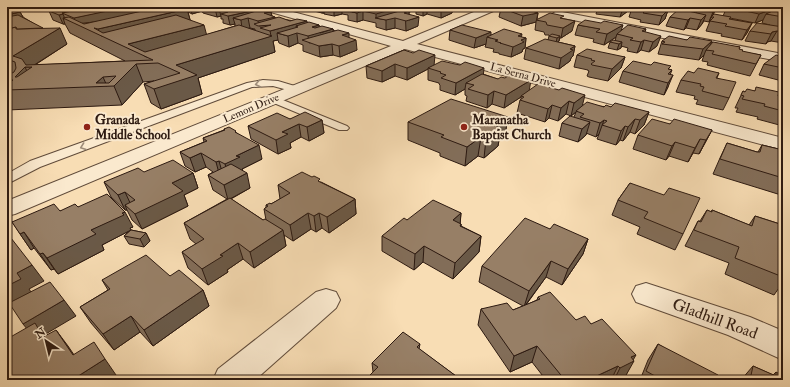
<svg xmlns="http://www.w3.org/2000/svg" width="790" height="387" font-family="'IM FELL Double Pica',serif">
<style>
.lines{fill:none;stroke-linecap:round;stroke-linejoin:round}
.lane-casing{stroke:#604b3a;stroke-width:2}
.street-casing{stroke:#604b3a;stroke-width:2}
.lane{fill:#fae9ce;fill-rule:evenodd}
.street{fill:#fae9ce;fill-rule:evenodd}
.wall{fill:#826d58;stroke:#2d1a11;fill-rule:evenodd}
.shaded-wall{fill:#6a5947;stroke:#2d1a11}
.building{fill:#977f66;stroke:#2d1a11;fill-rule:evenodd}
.oneway{stroke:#9e8c79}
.poi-dot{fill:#8f2418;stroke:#fae9ce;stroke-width:1.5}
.labels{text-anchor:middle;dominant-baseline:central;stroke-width:4;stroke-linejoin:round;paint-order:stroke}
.far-street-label{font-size:11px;fill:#2d1a11;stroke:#fae9ce}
.poi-label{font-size:13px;font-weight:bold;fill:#2d1a11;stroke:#fae9ce;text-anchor:start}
.near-street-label{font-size:16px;fill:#2d1a11;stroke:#fae9ce}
</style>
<rect width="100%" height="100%" fill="#f8ddb4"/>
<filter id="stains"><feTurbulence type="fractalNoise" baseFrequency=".005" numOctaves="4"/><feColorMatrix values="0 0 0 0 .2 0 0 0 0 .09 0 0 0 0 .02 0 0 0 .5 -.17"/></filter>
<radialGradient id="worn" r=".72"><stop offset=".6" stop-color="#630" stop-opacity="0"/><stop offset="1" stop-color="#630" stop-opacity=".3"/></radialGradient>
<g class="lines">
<defs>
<g id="lane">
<path d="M263 80 278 81 298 87 300 89 295 92 273 86 252 87 40 167 7 184V174L30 161 247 83Z"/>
<path d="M273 96 347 126 349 128 347 130H339L269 101 268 99Z"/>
</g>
<g id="street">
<path d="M258 7H274L403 41 486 7H500L498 9 417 44 783 138V150L405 49 15 214 7 216V201L391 46 260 9Z"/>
<path d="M557 11 783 54V62L553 16 552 14Z"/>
<path d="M646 283 750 317 783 331V360L728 335 636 302 632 294 636 286Z"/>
<path d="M326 289 336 292 340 300 336 308 255 380H213L218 369 316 292Z"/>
</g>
</defs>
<use href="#lane" class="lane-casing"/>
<use href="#street" class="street-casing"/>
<use href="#lane" class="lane"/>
<use href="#street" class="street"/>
</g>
<g class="wall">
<path d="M186 7H242L246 8 262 10 271 12 272 16 276 18 319 25V27L333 29 334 31 349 37 357 50 340 57 333 55 320 57 303 51V45L298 43 289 47 279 43 278 40 273 41 275 52 198 78 202 94 161 109 151 103 144 84 154 81 143 82 122 105 7 110V76L10 74H7V10L20 12 23 17 67 44 35 65 125 61 70 33 65 24H63L53 20 49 11 186 8ZM202 11 203 13 217 17 221 16V19H223V23L230 25 235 24V26L206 35 190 20 188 12 192 14ZM248 28H250L255 29V30Z"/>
<path d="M311 7H452V13L441 18 427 14 423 16 416 14V10L409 12V14L418 26 406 31 395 28 386 30 376 27V23L363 20 357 22 348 20V15L342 14 334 16 324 14V13H322L314 11 313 8Z"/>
<path d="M566 7H597L592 10 583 8 581 10Z"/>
<path d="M598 7H660L668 10 665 19 659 25 640 22 641 20 629 17 632 8H629L628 11 620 17 596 14Z"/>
<path d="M684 7H724L723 10 715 11 713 15 723 16 727 7 778 9 783 10V43L771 41 767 42 766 44 745 41 750 31 770 25 762 23 763 20 755 23 730 18V19L752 23 747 33 742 40 721 36 722 34 706 31 710 21 709 22 704 21 702 24 697 30 686 28 684 30 666 26 670 17 696 13 697 11Z"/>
<path d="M501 8 532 11 538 13 537 20 563 19 572 31 561 38H560L559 41 558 42 575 46 573 56 571 58 570 61 559 69 524 59 526 48 548 40 549 36V35H545L544 32 535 30 536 22 521 26 499 17Z"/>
<path d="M578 25 620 32 646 29 645 32 657 46 649 52 641 50 637 53 627 51 628 48 621 46V48L617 50 608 48 610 42 615 41 616 37 604 45 593 42 594 39 575 35Z"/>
<path d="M450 30 491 35 526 38 525 48 523 49 522 52 511 57 499 54V53L493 52 494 49 485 47 486 44 474 48 449 40Z"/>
<path d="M687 40 712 41 710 45 740 47 739 49 742 52 761 55 750 76 707 65 708 62 702 61 704 55 699 60 658 54 662 41Z"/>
<path d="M404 50 434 65 483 74 529 90 582 105 611 107 649 112 644 125 635 134 630 132 623 141 620 140 616 145 597 139 599 134 596 137 586 133V135L578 142 559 136 562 123 574 117 576 112 571 116 566 114 558 121 549 118 545 122 517 113 520 100 521 99V97L504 108 492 104 487 108 466 101 467 96 465 95V89L455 95 440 90V85L439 84V83L428 80V69L407 80 395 76 382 82 367 78 366 66Z"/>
<path d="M577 55 625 57 621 68 608 81 589 77 587 76 589 71H588V70L574 67Z"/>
<path d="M783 57V84L781 83 782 81 759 75 764 64Z"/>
<path d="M669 69 672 70 670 75 668 87 664 95 619 82 623 71Z"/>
<path d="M694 73H719L717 78 729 98 723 110 696 104 698 100 694 99 695 96 676 92 681 80Z"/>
<path d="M743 91 745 92 755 91 783 97V126L757 119 758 117 736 112 738 108H735Z"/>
<path d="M508 117 505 135 499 140 498 146 484 158 478 156 465 166 440 156V153L408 140V122Z"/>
<path d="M290 119 322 120 324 133 309 141 301 137 290 143 291 148 278 154 251 139 248 126Z"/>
<path d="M670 124 712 130 699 154 693 153 688 162 669 156 666 160 633 149 638 135Z"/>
<path d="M224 129 237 133 262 159 242 169 250 188 231 199 263 220H266L264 209 266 207V205L271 204 280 199 278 185 321 182 355 199 356 214 329 233 322 228 316 232 311 229 293 241 284 235 286 246 254 268 243 259 227 270 228 272 208 285 188 268 182 252 196 244 190 239 184 223 227 199 213 190 208 175 213 172 206 167 195 172 185 166 180 152 204 142 203 138 224 130Z"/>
<path d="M727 143 757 152H758L762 145 783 150V191L781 195 713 174 720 158Z"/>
<path d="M193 173 198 188 184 195 188 206 142 229 132 220 127 210H125L111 197 104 182Z"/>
<path d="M630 183 683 234 675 250 637 234 640 227 612 215 618 200Z"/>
<path d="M78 207 133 227 130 228 131 230 146 233 150 241 144 247 129 244 124 236 129 231 102 245 104 250 58 274 54 269 51 270 34 248 31 250 12 222Z"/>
<path d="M707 210 711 212 712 210 749 225 755 216 783 225V282L774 295 725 274 729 263 685 246 698 221H700Z"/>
<path d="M461 213 460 223 461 224V226L481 236 479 252 453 279 423 262 414 270 382 251V236L407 220Z"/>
<path d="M550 229 588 239 583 254 562 285 546 277 526 305 537 300 538 297 576 320 591 324 633 360 625 377 620 380H546L532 362 510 372 478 325 481 309 513 310 523 306 479 282 482 266Z"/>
<path d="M170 276 203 290 209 306 153 346 140 332 114 350 91 323 80 307 108 290 102 280Z"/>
<path d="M420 344 419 349 460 379 373 372 372 363Z"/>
<path d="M658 344 716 380H640L648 360Z"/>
<path d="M753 366 773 375 776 372 783 380H741Z"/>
</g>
<g class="shaded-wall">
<path d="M122 7H162L164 14 76 24 74 18Z"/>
<path d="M190 7H201L202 11 192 14Z"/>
<path d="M221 7H242L228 12 219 9 221 16 217 17 215 8Z"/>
<rect x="322" y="7" width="2" height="6"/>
<path d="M333 7H342V14L334 16V7Z"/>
<path d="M354 7H371L363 11V20L357 22V13L352 12V8Z"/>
<path d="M378 7 397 8V17L395 18V28L386 30V20L376 18V14Z"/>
<path d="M405 7H417L416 10 409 12V20L419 17 418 26 406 31Z"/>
<path d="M423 7H427V14L423 16Z"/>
<path d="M446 7H452V13L441 18V8Z"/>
<path d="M624 7H629L628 11 620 17 623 8Z"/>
<path d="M778 7H779L775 15 766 14 763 20 755 23 759 14Z"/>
<path d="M667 8 666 12 668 10 665 19 659 25 662 16 665 9Z"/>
<path d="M187 9 191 23 101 36 98 29Z"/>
<path d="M261 9 263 18H248L250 28 242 30 241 20 233 18 235 24 230 25 228 16Z"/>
<path d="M715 9 712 17H711L709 22 713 12Z"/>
<path d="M529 10H532V14L538 13 536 22 521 26 523 16Z"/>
<path d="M20 12 23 17 7 20V15Z"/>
<path d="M271 12 272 18 275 17 277 26 271 25 259 26 258 21 264 13Z"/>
<path d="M63 14 65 19 63 18 65 24H63L59 15Z"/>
<path d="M706 15 702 24 697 30 701 20Z"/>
<path d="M690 18 686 28 684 30 688 20Z"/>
<path d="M307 21 308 31 296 26 298 43 289 47 288 36 277 33 278 40 273 41 275 52 198 78 202 94 161 109 154 89 180 73 176 65 271 36 270 31Z"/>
<path d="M575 21 572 31 561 38 563 28Z"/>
<path d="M752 23 747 33 742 40 747 30Z"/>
<path d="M204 25 208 40 146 57 128 44Z"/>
<path d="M319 25 320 33 333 29 334 39 309 43 308 36 312 27Z"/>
<path d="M623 25 620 34H617L616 37 604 45 607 34Z"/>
<path d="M60 28 67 44 31 67H25L34 86 15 77 21 71 13 56Z"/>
<path d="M777 31 771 41 767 42 766 44 772 32Z"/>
<path d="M491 32V38L487 37 486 44 474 48 476 38Z"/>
<path d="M349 33V42L356 40 357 50 340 57 339 46 342 35Z"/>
<path d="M522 34 520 44 521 40 526 38 525 48 523 49 522 52 511 57 513 47 518 36Z"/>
<path d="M560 36 559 41 556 43 557 38Z"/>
<path d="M661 36 657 46 649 52 653 42Z"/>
<path d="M644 40 641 50 637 53 641 42Z"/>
<path d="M712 41 708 50H706L704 55 699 60 703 49Z"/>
<path d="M622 42 621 48 617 50 619 44Z"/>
<path d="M332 44 333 55 320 57 319 46Z"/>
<path d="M575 46 573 56 571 58 570 61 559 69 561 58 570 49Z"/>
<path d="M435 55 434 66 428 68V69L407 80V68Z"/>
<path d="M625 57 621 68 608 81 612 69Z"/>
<path d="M136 64 143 82 122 105 114 86Z"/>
<path d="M395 64V76L382 82V71Z"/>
<path d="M484 68 483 79 466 83 465 89 455 95 456 83Z"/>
<path d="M673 75 668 87 664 95 668 83Z"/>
<path d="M103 77 107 86 96 83Z"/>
<path d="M531 80 529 92 521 96V97L504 108 506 95Z"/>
<path d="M494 91 492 104 487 108 488 95Z"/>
<path d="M585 95 582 107 571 116 574 103Z"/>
<path d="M569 101 566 114 558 121 561 108Z"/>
<path d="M552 105 549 118 545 122 548 109Z"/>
<path d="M649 112 644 125 635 134 640 120Z"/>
<path d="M508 117 505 135 499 140 498 146 484 158 486 139 496 126Z"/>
<path d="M635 119 630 132 623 141 628 127Z"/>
<path d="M322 120 324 133 309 141 307 127Z"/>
<path d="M604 120 599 134 596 137 600 123Z"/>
<path d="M590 122 586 135 578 142 582 129Z"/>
<path d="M299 124 301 137 290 143 291 148 278 154 276 140 282 132Z"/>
<path d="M625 126 620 140 616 145 621 131Z"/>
<path d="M712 130 705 143 699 154 706 140Z"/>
<path d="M481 137 478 156 465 166 467 147Z"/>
<path d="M700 139 693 153 688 162 695 148Z"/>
<path d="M675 142 669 156 666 160 672 146Z"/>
<path d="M259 145 262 159 242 169 243 172 229 179 225 164 236 156Z"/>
<path d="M201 153 206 167 195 172 190 158Z"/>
<path d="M219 161 223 175 220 177 216 162Z"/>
<path d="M193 173 198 188 184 195 188 206 142 229 135 214 172 183Z"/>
<path d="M247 173 250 188 228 200 224 185Z"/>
<path d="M125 192 132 207 125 205 127 210H125L118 195Z"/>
<path d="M355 199 356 214 329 233 327 217Z"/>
<path d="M125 212 133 227 130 228 131 230 102 245 104 250 58 274 47 258 91 230Z"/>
<path d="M308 213 311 229 293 241 290 225Z"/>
<path d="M319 213 322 228 316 232 314 216Z"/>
<path d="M461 213 460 226 461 224 460 240 453 220Z"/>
<path d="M283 230 286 246 254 268 250 252Z"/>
<path d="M24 232 34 248 31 250 20 234Z"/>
<path d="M146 233 150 241 144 247 140 239Z"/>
<path d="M481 236 479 252 453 279 455 263Z"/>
<path d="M588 239 583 254 562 285 568 269Z"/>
<path d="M238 243 243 259 227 270 228 272 208 285 202 269 220 255Z"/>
<path d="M424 246 423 262 414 270 415 254Z"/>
<path d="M43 253 54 269 51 270 40 254Z"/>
<path d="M551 261 546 277 524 307 529 291Z"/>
<path d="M32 265 44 281 29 289 33 295 7 309V286L17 273Z"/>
<path d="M203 290 209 306 153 346 144 330Z"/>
<path d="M64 300 76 316 44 335 48 340H36L23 324Z"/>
<path d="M131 316 140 332 114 350 103 334Z"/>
<path d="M56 330 68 346 85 371 73 355Z"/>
<path d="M537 346 532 362 510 372 514 356Z"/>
<path d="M636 355 632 362 634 361 625 377 620 380H614L620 368 631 357Z"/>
<path d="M105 359 116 375 108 380H72Z"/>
<path d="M618 366 611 380H588Z"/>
</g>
<g class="building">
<path d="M68 7H92L62 13 63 14 59 15 49 11Z"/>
<path d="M92 7H127L74 18 62 13Z"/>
<path d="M160 7H182L187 9 98 29 94 28 103 33 176 15 204 25 128 44 145 52 239 25 272 36 176 65 197 75 154 89 144 84 180 73 158 63 136 64 114 86 7 90V84L13 80H10L7 81V76L14 72 16 68 15 62 7 59V55L10 53H7V29L16 27V29L60 28 13 56 22 59 26 65 153 60 63 18 69 17 84 24ZM25 67H32L17 77H15ZM116 76 109 83H96L103 77Z"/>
<path d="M211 7H221L215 8Z"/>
<path d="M229 7H242L246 8 251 7H256L261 9 228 16 221 14 228 12 219 9Z"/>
<path d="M362 7H379H378L380 8 382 7H394L397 8 376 14 363 11 357 13 347 11Z"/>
<path d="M435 7H446L441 8Z"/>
<path d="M505 7H525L532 10H529L538 13 523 16 501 8Z"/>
<path d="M633 7H660L667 8 665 9 668 10 662 16 643 13 645 11 632 8Z"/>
<path d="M700 7 715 9 713 12 697 10Z"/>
<path d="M727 7H778L759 14Z"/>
<path d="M13 9 20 12 7 15V10Z"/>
<path d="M263 9 271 12 264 13 275 17 258 21 248 18 241 20 233 18Z"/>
<path d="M679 9 706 15 701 20 690 18 688 20 670 17Z"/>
<path d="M777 9 783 10V17L766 14Z"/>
<path d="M403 10 409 11 404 13 419 17 406 21 395 18 386 20 375 18Z"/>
<path d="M550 13 564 16 560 18 575 21 563 28 547 25 546 22 536 20Z"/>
<path d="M714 14 731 17 729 19 752 23 747 30 725 26 727 24 710 21 714 17H711Z"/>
<path d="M18 15 43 28 17 29 16 27 7 29V17Z"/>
<path d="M279 17 290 21 297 19 307 21 270 31 260 28 271 25 258 26 254 24Z"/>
<path d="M585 20 601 23 604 21 623 25 607 34 596 32 600 29 578 25Z"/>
<path d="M309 22 319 25 312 27 315 28 322 26 333 29 308 36 297 33 288 36 277 33 298 27 296 26Z"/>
<path d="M757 23 783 27V32L777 31 772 32 771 34 750 31Z"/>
<path d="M462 25 491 32 476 38 450 30Z"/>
<path d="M628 25 646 29 642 31 661 36 653 42 644 40 641 42 630 40 633 38 617 34Z"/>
<path d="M504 29 522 34 518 36 526 38 521 40 524 42 513 47 500 43H501L495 41 498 40 487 37Z"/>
<path d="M338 30 349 33 342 35 356 40 339 46 332 44 319 46 302 40Z"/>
<path d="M552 34 560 36 557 38 549 36Z"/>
<path d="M669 36 687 40 690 37 712 41 703 49 662 44 665 42 662 41Z"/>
<path d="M545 39 575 46 570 49 573 50 561 58 526 48Z"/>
<path d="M613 40 622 42 619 44 610 42Z"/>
<path d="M713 42 740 47 739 49 743 50 742 51 761 55 756 64 712 54 714 51 706 50Z"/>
<path d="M587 49 625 57 612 69 592 65 591 64 595 61 591 60 592 59 577 55Z"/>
<path d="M404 50 413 53 419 50 435 55 407 68 395 64 382 71 366 66Z"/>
<path d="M776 55 783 57V68L764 64Z"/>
<path d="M442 61 455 64 460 65 465 62 484 68 456 83 441 78 446 75 440 73 441 72 428 68Z"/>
<path d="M633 61 651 65 654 62 671 66 668 69 672 70 668 74 673 75 668 83 623 71Z"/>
<path d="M698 68 719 73 716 78 736 82 729 98 702 91 704 87 700 86 701 84 681 80 688 71 694 73Z"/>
<path d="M482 74 498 79 501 77 505 78 511 74 531 80 506 95 494 91 488 95 468 89 474 85 466 83Z"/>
<path d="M538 84 559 90 562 88 585 95 574 103 569 101 561 108 552 105 548 109 520 100 524 97 521 96Z"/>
<path d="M756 87 779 92 778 96 783 97V111L764 106 765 104 742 99 744 96 741 95 743 91 745 92 747 89 755 91Z"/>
<path d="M451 99 508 117 496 126 501 128 486 139 481 137 467 147 441 137 444 135 408 122Z"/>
<path d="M587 102 604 107 606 105 611 107 615 103 649 112 640 120 635 119 628 127 625 126 621 131 602 125 607 121 604 120 600 123 580 117 584 114 576 111Z"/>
<path d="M305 112 322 120 307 127 299 124 282 132 288 134 276 140 248 126 277 113 290 119Z"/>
<path d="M570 116 590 122 582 129 562 123Z"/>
<path d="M652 119 670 124 674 119 712 130 706 140 700 139 695 148 675 142 672 146 638 135Z"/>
<path d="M229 127 236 131 235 132 259 145 236 156 240 157 225 164 219 161 216 162 201 153 190 158 180 152 207 141 203 138 225 130 224 129Z"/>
<path d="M727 143 757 152H760L762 145 783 150V178L720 159Z"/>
<path d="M173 160 193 173 172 183 183 191 135 214 125 205 135 200 125 192 118 195 104 182 138 168 144 172Z"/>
<path d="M231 164 247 173 224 185 208 175Z"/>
<path d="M302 172 312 177 314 176 320 179 318 181 355 199 327 217 319 213 314 216 308 213 290 225 264 209 268 206 266 205 270 203 271 204 290 193 278 185Z"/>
<path d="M630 183 664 195 669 188 700 198 683 234 644 218 648 212 618 200Z"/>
<path d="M107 194 125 212 122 213 124 215 91 230 96 234 47 258 43 253 40 254 24 232 20 234 12 222 54 204 60 211 75 204 78 207Z"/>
<path d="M230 198 263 220 265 219 283 230 250 252 238 243 220 255 223 256 202 269 182 252 204 239 184 223Z"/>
<path d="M433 200 461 213 453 220 461 224 460 226 481 236 455 263 424 246 415 254 382 236 404 218 407 220Z"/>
<path d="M707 210 712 212V210L752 226 755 216 783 225V277L735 258 739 247 694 230 698 221 701 222Z"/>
<path d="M525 218 550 229 554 224 588 239 568 269 551 261 529 291 482 266Z"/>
<path d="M131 230 146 233 140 239 124 236Z"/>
<path d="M11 238 32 265 17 273 21 279 7 286V240Z"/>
<path d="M146 255 170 276 179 270 203 290 144 330 131 316 103 334 80 307 110 289 102 280Z"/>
<path d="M50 282 64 300 23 324 9 303Z"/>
<path d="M550 292 576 320 585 316 591 324 602 319 636 355 631 357 634 361 620 368 618 366 588 380H565L537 346 514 356 481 309 507 303 513 310 540 299 538 297Z"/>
<path d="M35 323 43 337 56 330 73 355 94 342 105 359 72 380H7V339Z"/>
<path d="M403 332 420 344 417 347 460 379 461 376 466 380H365L378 367 372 363Z"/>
<path d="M658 344 718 375 716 380H662L646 371Z"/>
<path d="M753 366 776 376V372L783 376V380H750Z"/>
</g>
<defs><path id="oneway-chevron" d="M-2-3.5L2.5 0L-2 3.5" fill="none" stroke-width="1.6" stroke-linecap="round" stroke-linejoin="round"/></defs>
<g class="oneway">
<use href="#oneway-chevron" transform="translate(258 84) rotate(169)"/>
<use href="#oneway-chevron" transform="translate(83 147) rotate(160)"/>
</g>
<g class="poi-dot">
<circle cx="87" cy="127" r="4"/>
<circle cx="464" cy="127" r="4"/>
</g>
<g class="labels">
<g class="far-street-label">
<text transform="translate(523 75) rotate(15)">La Serna Drive</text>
<text transform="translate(251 108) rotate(-23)">Lemon Drive</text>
</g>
<g class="poi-label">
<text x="95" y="120">Granada<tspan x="95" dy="15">Middle School</tspan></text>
<text x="472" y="120">Maranatha<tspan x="472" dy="15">Baptist Church</tspan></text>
</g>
<g class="near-street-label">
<text transform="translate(715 319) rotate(20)">Gladhill Road</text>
</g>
</g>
<rect width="790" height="387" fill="none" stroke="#f8ddb4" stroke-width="24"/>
<rect x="8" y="8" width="774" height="371" fill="none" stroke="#2d1a11" stroke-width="2"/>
<rect x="12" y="12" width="766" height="363" fill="none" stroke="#2d1a11"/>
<g transform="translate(46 341) rotate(325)" stroke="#fae9ce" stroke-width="3" paint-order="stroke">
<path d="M0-3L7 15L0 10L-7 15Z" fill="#2d1a11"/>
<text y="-6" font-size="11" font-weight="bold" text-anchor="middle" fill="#2d1a11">N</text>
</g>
<rect width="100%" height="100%" filter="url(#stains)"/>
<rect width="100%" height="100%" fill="url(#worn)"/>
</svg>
